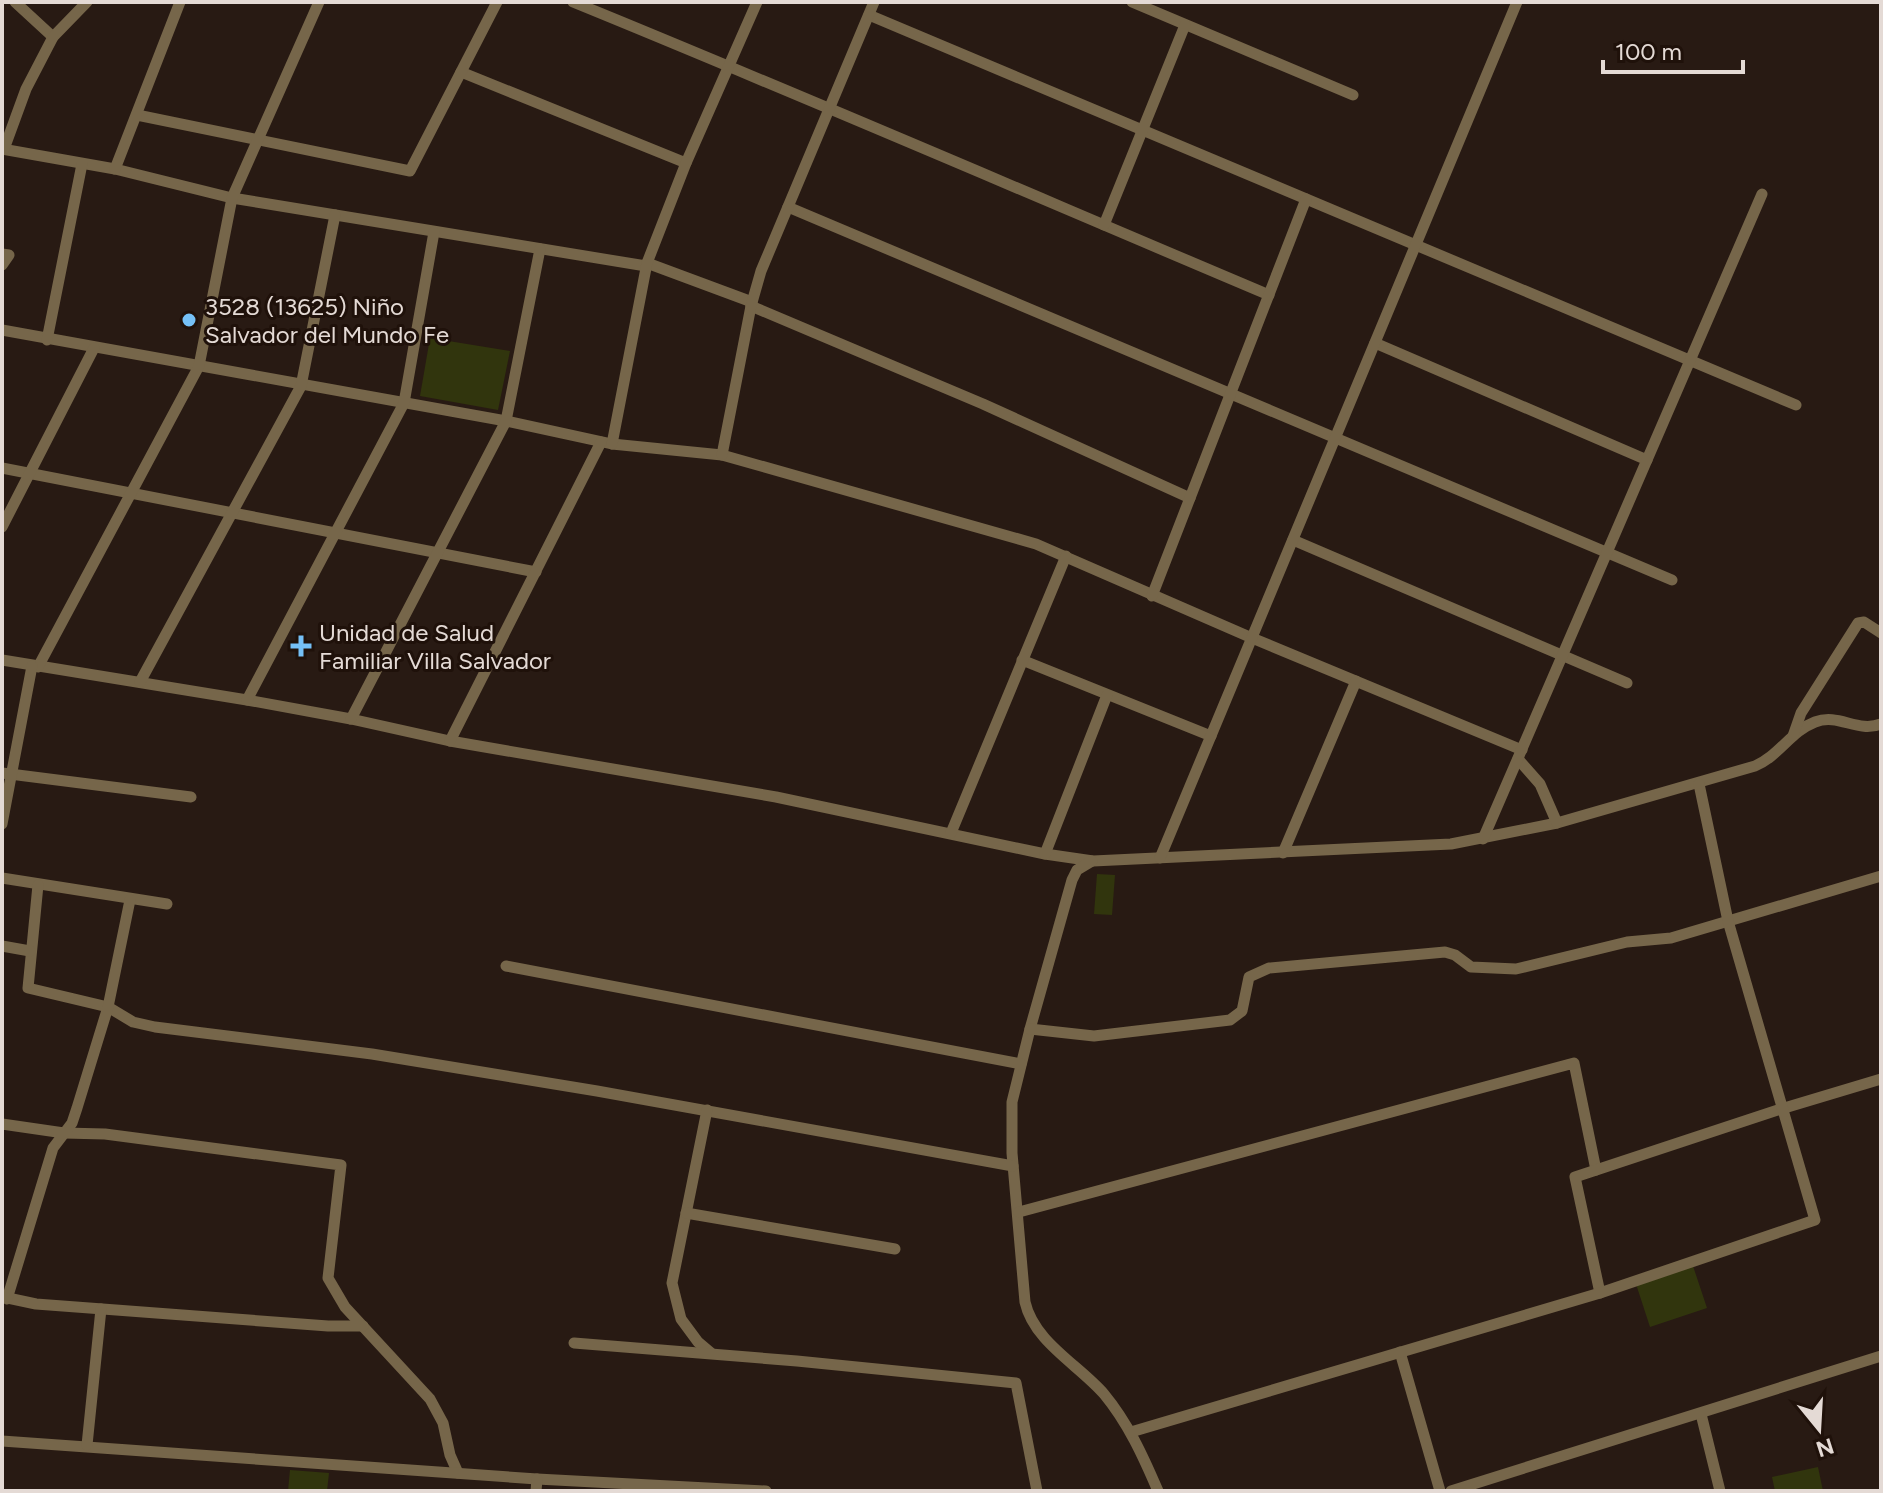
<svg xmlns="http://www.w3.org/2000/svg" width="1883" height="1493" font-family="Figtree,sans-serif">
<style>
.green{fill:#31350d}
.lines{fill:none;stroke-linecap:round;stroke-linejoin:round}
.minor{stroke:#76664a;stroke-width:11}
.poi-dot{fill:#75c0f6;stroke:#1f110a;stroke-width:3}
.labels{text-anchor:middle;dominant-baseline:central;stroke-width:6;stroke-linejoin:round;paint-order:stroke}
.poi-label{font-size:24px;fill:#e4dad5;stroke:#1f110a;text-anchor:start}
</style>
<rect width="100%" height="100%" fill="#281a13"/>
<g class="green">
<path d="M430 338 510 351 498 410 420 396Z"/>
<path d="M1097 874 1115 875 1112 915 1094 914Z"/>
<path d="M1693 1266 1707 1308 1650 1327 1636 1284Z"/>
<path d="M1818 1467 1823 1491H1775L1772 1477Z"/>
<path d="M290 1470 329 1473 327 1491H288Z"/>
</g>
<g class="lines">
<g class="minor">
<path d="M15 2 53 37"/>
<path d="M573 2C806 97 1037 197 1269 295"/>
<path d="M1132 2 1353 95"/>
<path d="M869 15 1796 405"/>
<path d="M461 72 686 163"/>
<path d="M137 115 410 171 497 2"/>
<path d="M2 149 115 169 232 198 646 266"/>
<path d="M4 149 26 89 53 37 87 2"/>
<path d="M115 169 180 2"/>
<path d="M788 207 1672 580"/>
<path d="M1104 225 1185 25"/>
<path d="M2 254 9 255 2 265"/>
<path d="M647 263 752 302"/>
<path d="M751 306 983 404 1190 498"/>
<path d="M2 330 506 421 612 444 722 455 1036 544 1252 638 1522 750"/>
<path d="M47 340 82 164"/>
<path d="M1375 343 1647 460"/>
<path d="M612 444 647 263 686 163 757 2"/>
<path d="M722 455 751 306 761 271 874 2"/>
<path d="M2 468 536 572"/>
<path d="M2 527 94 348"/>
<path d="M1293 540 1627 683"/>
<path d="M1152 596 1306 199"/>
<path d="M2 660 247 700 351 719 450 741 776 797 1045 854 1093 861 1451 844 1557 823 1755 766C1779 756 1791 731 1815 722 1839 713 1857 733 1881 724"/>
<path d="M1022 660 1211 736"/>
<path d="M38 667 199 366 232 198 319 2"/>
<path d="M140 682 301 386 335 215"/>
<path d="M247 700 404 403 434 232"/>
<path d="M351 719 506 421 540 249"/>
<path d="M1793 736 1801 713 1858 623 1864 622 1881 633"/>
<path d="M450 741 601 442"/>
<path d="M1518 759 1540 784 1557 823"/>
<path d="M2 773 191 797"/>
<path d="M2 824 32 666"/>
<path d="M951 833 1066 556"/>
<path d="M1483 839 1762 194"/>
<path d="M1283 853 1356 681"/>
<path d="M1045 854 1107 695"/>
<path d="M1160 858 1517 2"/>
<path d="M1092 861 1077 870 1072 880 1030 1029 1012 1102V1153L1025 1302C1034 1342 1079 1365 1104 1394 1128 1423 1143 1456 1158 1491"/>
<path d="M2 878 167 904"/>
<path d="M38 885 28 988 108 1007 133 1022 155 1027 372 1054 597 1091 1013 1166"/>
<path d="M2 946 30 951"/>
<path d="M506 966 1021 1064"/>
<path d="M1030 1029 1094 1036 1230 1020 1242 1011 1249 977 1269 968 1445 952 1455 955 1471 967 1516 969 1627 942 1671 938 1881 876"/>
<path d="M707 1110 672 1283 681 1319 698 1342 711 1353"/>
<path d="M2 1124 64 1133 105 1134 341 1165 328 1278 345 1307 430 1399 443 1423 450 1455 458 1473"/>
<path d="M1019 1212 1574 1063 1596 1170"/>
<path d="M686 1213 895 1249"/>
<path d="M1600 1293 1575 1177 1781 1109 1881 1079"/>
<path d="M3 1297 36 1304 328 1326H363"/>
<path d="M7 1299 53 1148 72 1123 77 1108 108 1007 130 900"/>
<path d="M574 1343 797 1361 1016 1383 1037 1491"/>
<path d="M1400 1352 1440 1491"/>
<path d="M1701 1414 1720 1491"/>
<path d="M1131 1432 1600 1293 1815 1220 1728 921 1699 784"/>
<path d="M2 1441 537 1479 766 1491"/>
<path d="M87 1445 101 1309"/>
<path d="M536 1491 537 1479"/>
<path d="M1451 1491 1881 1356"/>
</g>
</g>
<g class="poi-dot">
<circle cx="189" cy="320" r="8"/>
<path d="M297 634h8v8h8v8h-8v8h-8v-8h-8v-8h8z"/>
</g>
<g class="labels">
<g class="poi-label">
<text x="205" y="306">3528 (13625) Niño<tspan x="205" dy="28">Salvador del Mundo Fe</tspan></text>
<text x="319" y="632">Unidad de Salud<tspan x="319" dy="28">Familiar Villa Salvador</tspan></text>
</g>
</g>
<rect width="1883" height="1493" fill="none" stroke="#e4dad5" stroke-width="8"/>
<g transform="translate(1819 1429) rotate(162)" stroke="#1f110a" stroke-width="6" paint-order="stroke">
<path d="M0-6L14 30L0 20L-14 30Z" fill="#e4dad5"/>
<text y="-12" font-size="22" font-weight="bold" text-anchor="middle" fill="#e4dad5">N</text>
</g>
<path d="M1603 60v12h140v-12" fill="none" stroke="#e4dad5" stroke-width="4"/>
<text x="1615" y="60" font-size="24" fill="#e4dad5" stroke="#1f110a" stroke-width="6" paint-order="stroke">100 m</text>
</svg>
